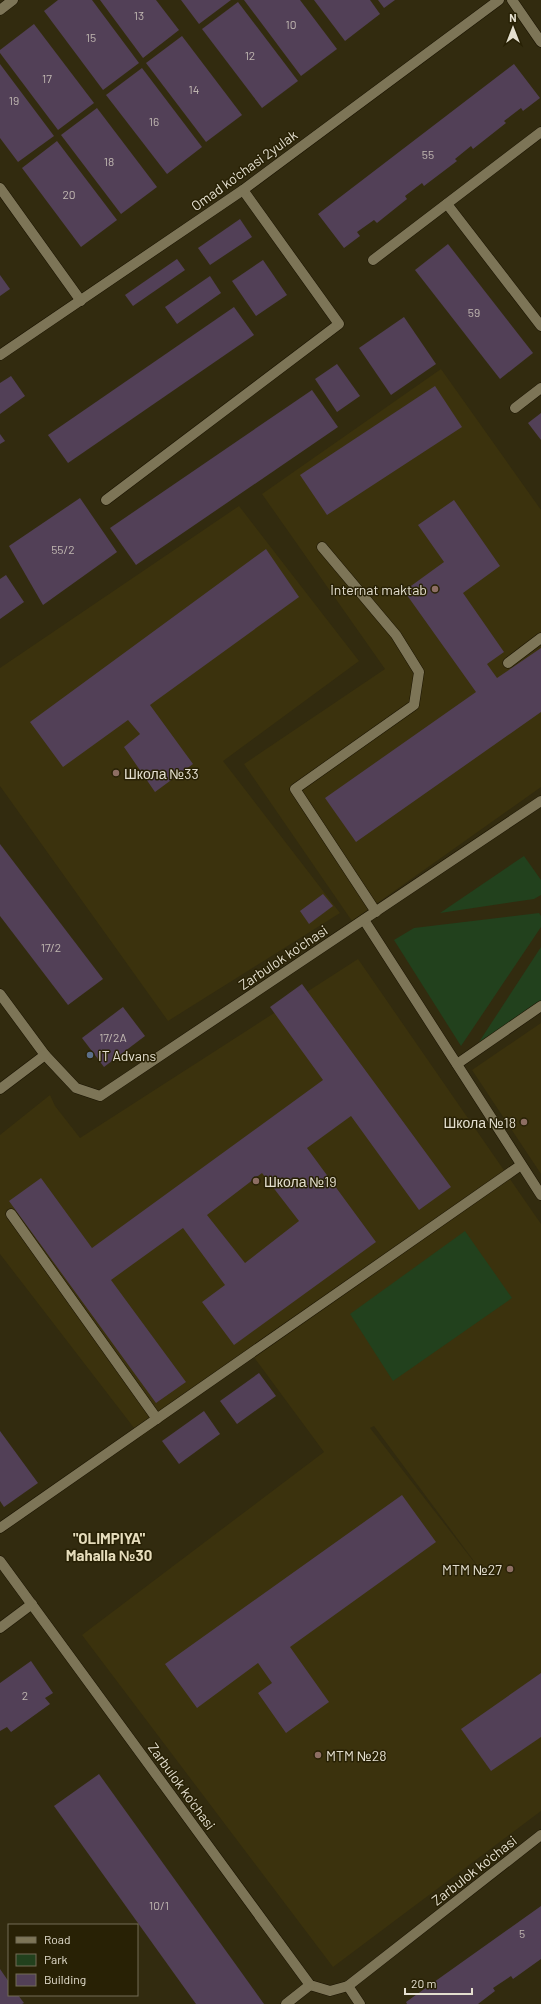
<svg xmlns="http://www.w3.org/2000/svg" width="541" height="2004" font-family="Barlow,sans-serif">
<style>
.built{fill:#3b320d;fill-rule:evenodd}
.green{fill:#22411d}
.building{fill:#524057;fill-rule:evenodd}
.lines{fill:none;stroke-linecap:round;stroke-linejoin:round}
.service-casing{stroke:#1a1300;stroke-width:11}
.minor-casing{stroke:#1a1300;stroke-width:11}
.service{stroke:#7d7557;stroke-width:10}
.minor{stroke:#7d7557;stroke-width:10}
.education-dot{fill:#8d6e63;stroke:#282105;stroke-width:1.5}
.service-dot{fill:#5c6f8a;stroke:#282105;stroke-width:1.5}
.labels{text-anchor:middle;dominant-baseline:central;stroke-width:3;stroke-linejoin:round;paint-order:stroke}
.number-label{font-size:12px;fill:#c0b7b1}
.street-label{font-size:14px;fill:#e4dfcf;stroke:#282105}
.poi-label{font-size:14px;fill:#e4dfcf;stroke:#282105;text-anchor:start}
.neighbourhood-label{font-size:15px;font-weight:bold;fill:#e6ddbc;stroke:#282105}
</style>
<rect width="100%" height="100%" fill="#322b0f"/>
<g class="built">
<path d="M441 369 541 510V787L352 921 244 764 385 669 262 494Z"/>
<path d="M239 506 359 661 223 761 340 913 168 1021 0 786V668Z"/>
<path d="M358 959 541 1224V1811L333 1967 82 1635 324 1452 253 1356 141 1437 0 1254V1135L50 1095 55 1106 80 1138ZM374 1426 488 1580 370 1428Z"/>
<path d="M541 1023V1174L472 1070Z"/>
</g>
<g class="green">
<path d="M524 856 541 880V895L534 899 440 913Z"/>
<path d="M539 913 541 916V927L461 1046 394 940 414 928Z"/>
<path d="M541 947V1002L479 1042Z"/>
<path d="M465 1231 512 1298 393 1381 350 1314Z"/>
</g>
<g class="building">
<path d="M58 0H92L139 63 103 90 44 11Z"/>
<path d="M100 0H156L179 30 143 58Z"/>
<path d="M181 0H231L199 24Z"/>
<path d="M244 0H300L337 49 301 76Z"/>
<path d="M314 0H370L380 14 345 41Z"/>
<path d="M378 0H395L384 8Z"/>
<path d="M238 2 298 81 262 108 202 29Z"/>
<path d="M34 24 94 103 58 130 0 53V50Z"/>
<path d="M182 36 242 115 206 142 146 63Z"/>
<path d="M0 64 54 136 18 162 0 138Z"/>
<path d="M514 64 540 98 523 111 521 108 504 121 506 123 473 149 471 146 455 159 457 161 424 186 422 183 405 196 407 199 377 223 374 220 357 232 360 236 344 248 318 214Z"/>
<path d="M142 68 202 147 167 174 106 95Z"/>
<path d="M97 108 157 187 121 214 61 135Z"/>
<path d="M57 141 117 220 81 247 22 168Z"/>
<path d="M240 219 252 237 210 265 198 248Z"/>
<path d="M448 244 533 353 500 379 415 270Z"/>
<path d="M177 259 185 270 133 306 125 295Z"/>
<path d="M263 260 287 295 256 316 232 281Z"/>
<path d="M0 275 10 289 0 296Z"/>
<path d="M210 276 221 293 177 324 165 307Z"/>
<path d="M234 307 254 335 68 463 48 435Z"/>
<path d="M404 317 436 364 391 395 359 348Z"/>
<path d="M337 364 360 396 337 412 315 379Z"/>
<path d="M11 376 25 396 0 414V383Z"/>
<path d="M435 386 462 427 327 515 300 475Z"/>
<path d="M312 390 338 427 136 565 110 528Z"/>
<path d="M541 413V440L528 423Z"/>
<path d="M0 434 5 441 0 444Z"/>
<path d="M80 498 117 552 43 605 9 546Z"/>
<path d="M454 500 500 566 463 593 504 652 487 664 497 678 541 648V712L356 842 325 798 476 692 404 591 444 562 418 525Z"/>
<path d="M266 549 299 597 150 705 193 764 155 792 124 747 140 734 128 720 63 767 30 722Z"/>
<path d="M6 575 24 602 0 619V579Z"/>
<path d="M0 844 103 979 68 1005 0 916Z"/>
<path d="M323 894 333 906 309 924 300 911Z"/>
<path d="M302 984 451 1187 419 1210 351 1116 307 1148 376 1242 234 1345 202 1302 225 1285 183 1228 111 1280 186 1382 156 1403 9 1201 41 1178 92 1248 323 1080 270 1007ZM262 1173 299 1221 245 1263 207 1215Z"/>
<path d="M123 1007 145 1036 104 1067 82 1038Z"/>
<path d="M259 1373 276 1396 237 1424 220 1401Z"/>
<path d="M204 1411 220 1434 179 1464 162 1441Z"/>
<path d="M0 1431 38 1483 4 1507 0 1501Z"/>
<path d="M402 1495 436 1542 290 1647 329 1702 286 1733 258 1693 272 1683 258 1663 197 1708 165 1664Z"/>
<path d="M31 1661 53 1693 45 1698 50 1704 11 1732 7 1727 0 1731V1683Z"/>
<path d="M541 1673V1737L491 1771 461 1729Z"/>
<path d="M99 1774 264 2004H196L54 1806Z"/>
<path d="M541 1906V1959L513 1979 511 1976 493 1988 495 1991 478 2004H407L406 2002Z"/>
<path d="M0 1969 9 1982V1995H18L24 2003 22 2004H0Z"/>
</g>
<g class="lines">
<defs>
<g id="service">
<path d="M0 188 81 301"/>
<path d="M447 204 541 326"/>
<path d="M373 260 541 132"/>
<path d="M106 500 339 324 243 190"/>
<path d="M322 547 396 635 419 672 414 705 295 789 376 912"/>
<path d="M508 663 541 638"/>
<path d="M364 920 541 1195"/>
<path d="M457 1064 541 1006"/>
<path d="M11 1214 157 1419"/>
<path d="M0 1528 521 1165"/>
</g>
<g id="minor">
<path d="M512 0 541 42"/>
<path d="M0 10 13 0"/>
<path d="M0 355 243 190 499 0"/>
<path d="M515 408 541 388"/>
<path d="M0 994 45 1055 76 1088 100 1096 541 801"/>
<path d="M0 1089 45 1055"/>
<path d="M0 1561 310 1985 330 1991 348 1986 541 1835"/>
<path d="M0 1628 32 1604"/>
<path d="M348 1986 360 2004"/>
<path d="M286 2004 310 1985"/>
</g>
</defs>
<use href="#service" class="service-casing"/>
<use href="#minor" class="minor-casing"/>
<use href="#service" class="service"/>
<use href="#minor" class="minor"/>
</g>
<g class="education-dot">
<circle cx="435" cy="589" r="4"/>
<circle cx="116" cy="773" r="4"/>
<circle cx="524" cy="1122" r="4"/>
<circle cx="256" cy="1181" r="4"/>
<circle cx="510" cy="1569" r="4"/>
<circle cx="318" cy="1755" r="4"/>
</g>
<circle class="service-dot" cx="90" cy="1055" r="4"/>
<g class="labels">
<g class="number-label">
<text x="139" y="15">13</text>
<text x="291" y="24">10</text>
<text x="91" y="37">15</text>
<text x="250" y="55">12</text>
<text x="47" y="78">17</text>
<text x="194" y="89">14</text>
<text x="14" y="100">19</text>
<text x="154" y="121">16</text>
<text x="428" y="154">55</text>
<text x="109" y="161">18</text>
<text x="69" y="194">20</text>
<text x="474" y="312">59</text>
<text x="63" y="549">55/2</text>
<text x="51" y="947">17/2</text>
<text x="113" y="1037">17/2A</text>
<text x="25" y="1695">2</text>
<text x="159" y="1905">10/1</text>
<text x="522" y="1933">5</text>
</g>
<g class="street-label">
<text transform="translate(244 170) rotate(-36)">Omad ko'chasi 2yulak</text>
<text transform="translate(283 957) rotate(-34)">Zarbulok ko'chasi</text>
<text transform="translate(182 1786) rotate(54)">Zarbulok ko'chasi</text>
<text transform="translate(474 1870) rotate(-38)">Zarbulok ko'chasi</text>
</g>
<g class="poi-label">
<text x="427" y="589" text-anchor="end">Internat maktab</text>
<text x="124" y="773">Школа №33</text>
<text x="98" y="1055">IT Advans</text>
<text x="516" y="1122" text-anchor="end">Школа №18</text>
<text x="264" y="1181">Школа №19</text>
<text x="502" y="1569" text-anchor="end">MTM №27</text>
<text x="326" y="1755">MTM №28</text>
</g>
<g class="neighbourhood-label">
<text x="109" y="1538">"OLIMPIYA"<tspan x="109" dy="17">Mahalla №30</tspan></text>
</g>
</g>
<rect x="8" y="1924" width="130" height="72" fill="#282105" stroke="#736d56"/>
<rect x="16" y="1937" width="20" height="6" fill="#7d7557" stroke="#736d56"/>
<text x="44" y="1944" font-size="12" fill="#e4dfcf">Road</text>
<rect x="16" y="1954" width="20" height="12" fill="#22411d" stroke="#736d56"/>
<text x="44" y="1964" font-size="12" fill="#e4dfcf">Park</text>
<rect x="16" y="1974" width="20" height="12" fill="#524057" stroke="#736d56"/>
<text x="44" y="1984" font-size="12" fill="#e4dfcf">Building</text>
<g transform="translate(513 28)" stroke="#282105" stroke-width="3" paint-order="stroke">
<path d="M0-3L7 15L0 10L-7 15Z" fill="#e4dfcf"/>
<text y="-6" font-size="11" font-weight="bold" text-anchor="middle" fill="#e4dfcf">N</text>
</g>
<path d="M405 1988v6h67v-6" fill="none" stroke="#e4dfcf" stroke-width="2"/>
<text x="411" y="1988" font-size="12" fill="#e4dfcf" stroke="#282105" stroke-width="3" paint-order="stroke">20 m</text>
</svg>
